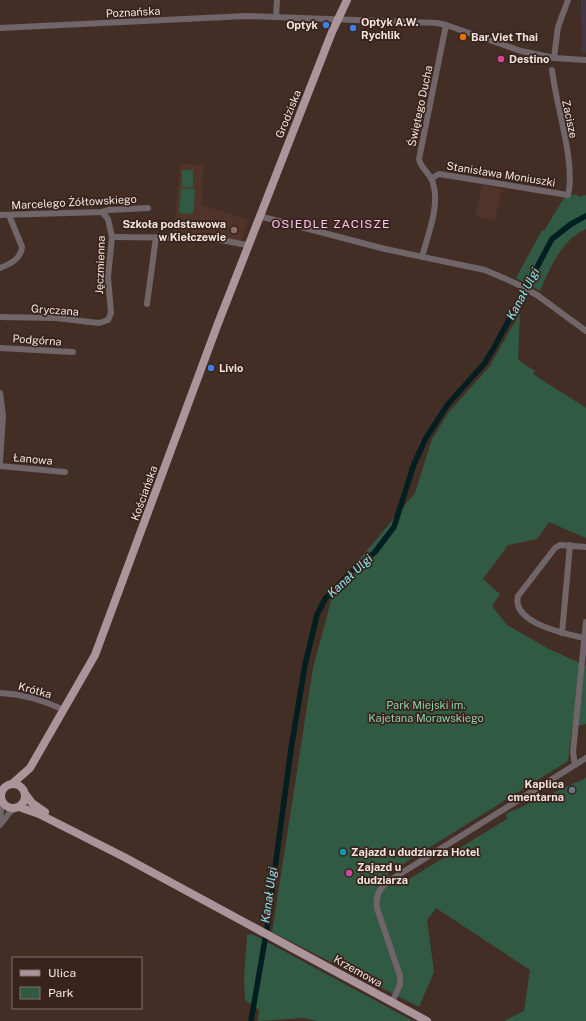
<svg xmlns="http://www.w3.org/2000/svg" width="586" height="1021" font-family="'Public Sans',sans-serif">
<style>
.commercial{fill:#413747}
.built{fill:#50342a}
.green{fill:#315a45}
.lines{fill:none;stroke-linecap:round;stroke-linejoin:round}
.canal{stroke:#011f21;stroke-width:5.5}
.minor{stroke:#706568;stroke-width:6}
.major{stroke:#ab949a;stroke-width:8}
.shop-dot{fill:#3f7fe0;stroke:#38241d;stroke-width:1.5}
.food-dot{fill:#e8710a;stroke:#38241d;stroke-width:1.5}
.hotel-dot{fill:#d1479c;stroke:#38241d;stroke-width:1.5}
.education-dot{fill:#8d6e63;stroke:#38241d;stroke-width:1.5}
.worship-dot{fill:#6b7280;stroke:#38241d;stroke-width:1.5}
.culture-dot{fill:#0f9aa8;stroke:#38241d;stroke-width:1.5}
.labels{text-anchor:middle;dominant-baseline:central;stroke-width:3.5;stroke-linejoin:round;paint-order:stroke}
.street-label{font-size:11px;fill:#f1e3dd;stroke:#38241d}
.poi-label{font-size:11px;font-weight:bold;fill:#f1e3dd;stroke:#38241d;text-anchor:start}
.park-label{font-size:11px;fill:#89d1ab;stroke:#38241d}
.neighbourhood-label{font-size:12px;letter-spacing:1px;fill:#fac4eb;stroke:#38241d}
.water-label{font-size:12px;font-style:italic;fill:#87e6ec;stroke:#38241d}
</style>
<rect width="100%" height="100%" fill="#432e26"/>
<path class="commercial" d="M581 0H586V53H582Z"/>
<g class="built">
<path d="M180 164 204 165 201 205 249 220 241 242 221 237 174 236Z"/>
<path d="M482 185 502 189 495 221 475 216Z"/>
</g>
<g class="green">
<rect x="182" y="170" width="11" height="17"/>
<path d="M181 188 195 189 193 214 179 213Z"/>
<path d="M576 194 579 197 586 195V229C561 240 550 268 540 291L516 278 542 230 544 231 564 198Z"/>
<path d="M520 313 518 360 535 371 533 374 586 408V538L549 522 537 539 508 545 483 579 500 594 492 606 507 625 547 648 586 666V724L572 727 568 761 387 874 401 884 507 819 506 814 586 778V1021H504L524 1011 530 970 436 908 427 920 434 972 419 1007 272 932 313 668 334 590 415 493 432 439 449 412 489 367Z"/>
<path d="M252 934 413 1021H317L305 1018 258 1021 259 1010 245 1000 244 979 247 935Z"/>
</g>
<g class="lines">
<path class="canal" d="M251 1021 267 928 291 749 305 665 317 615 325 599 349 574 375 552 394 527 414 464 426 438 448 404 484 364 495 346 552 239 571 224 586 216"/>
<g class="minor">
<path d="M276 17 277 0"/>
<path d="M0 28 246 16 437 23 446 25 521 51 554 58 586 60"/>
<path d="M554 58 558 27 568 0"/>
<path d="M432 178 439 174 568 195C576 164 556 105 552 70"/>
<path d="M0 215 102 212 109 210 148 208"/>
<path d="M259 216 385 249 485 270 515 283 537 295 586 331"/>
<path d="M112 237 210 238 247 245"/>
<path d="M422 257C428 234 440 206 433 183 430 173 421 169 419 159L446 25"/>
<path d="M0 268C10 264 21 259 22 247L9 215"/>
<path d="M147 304 156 237"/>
<path d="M0 317 56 318 99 323 108 320 111 313 108 277 112 237 108 219 102 212"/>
<path d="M0 348 73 352"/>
<path d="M0 393 3 416 0 462"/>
<path d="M0 466 65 472"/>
<path d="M562 633 570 545"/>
<path d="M584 638C566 634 511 623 518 596L555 548 560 545 586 547"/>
<path d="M0 693C23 694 43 700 64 710"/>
<path d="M575 765 573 752 586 622"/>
<path d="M0 820 2 802"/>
<path d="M0 825 10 812 15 809"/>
<path d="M392 1002 400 985V976L377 908C375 894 381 886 392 879L586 758"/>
</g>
<g class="major">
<circle cx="13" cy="796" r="12"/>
<path d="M12 784 30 768 95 655 217 326 332 32 347 0"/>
<path d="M26 795 32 803 45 812"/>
<path d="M19 807 39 814 124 857 427 1021"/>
</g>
</g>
<g class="shop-dot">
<circle cx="326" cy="25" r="4"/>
<circle cx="353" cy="28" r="4"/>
<circle cx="211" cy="368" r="4"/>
</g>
<circle class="food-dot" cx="463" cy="37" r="4"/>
<g class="hotel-dot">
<circle cx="501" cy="59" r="4"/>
<circle cx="349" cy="873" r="4"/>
</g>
<circle class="education-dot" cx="234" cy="230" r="4"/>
<circle class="worship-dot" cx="572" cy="790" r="4"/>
<circle class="culture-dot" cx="343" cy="852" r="4"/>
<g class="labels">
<g class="street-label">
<text transform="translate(133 12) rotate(-3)">Poznańska</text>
<text transform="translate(420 106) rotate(-78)">Świętego Ducha</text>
<text transform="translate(288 114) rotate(-68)">Grodziska</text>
<text transform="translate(570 119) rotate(78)">Zacisze</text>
<text transform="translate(501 174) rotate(9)">Stanisława Moniuszki</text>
<text transform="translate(74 202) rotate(-3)">Marcelego Żółtowskiego</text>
<text transform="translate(100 265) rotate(-88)">Jęczmienna</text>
<text transform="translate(55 310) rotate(4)">Gryczana</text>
<text transform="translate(37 340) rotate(4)">Podgórna</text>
<text transform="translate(33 459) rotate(5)">Łanowa</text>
<text transform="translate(144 493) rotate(-70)">Kościańska</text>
<text transform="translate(35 690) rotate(15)">Krótka</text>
<text transform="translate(358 971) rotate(29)">Krzemowa</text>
</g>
<g class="poi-label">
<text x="361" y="22">Optyk A.W.<tspan x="361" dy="13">Rychlik</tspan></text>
<text x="318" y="25" text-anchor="end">Optyk</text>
<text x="471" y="37">Bar Viet Thai</text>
<text x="509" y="59">Destino</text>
<text x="226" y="224" text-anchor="end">Szkoła podstawowa<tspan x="226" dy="13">w Kiełczewie</tspan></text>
<text x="219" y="368">Livio</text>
<text x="564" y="784" text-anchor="end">Kaplica<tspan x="564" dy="13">cmentarna</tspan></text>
<text x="351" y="852">Zajazd u dudziarza Hotel</text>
<text x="357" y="867">Zajazd u<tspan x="357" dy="13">dudziarza</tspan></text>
</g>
<g class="park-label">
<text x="426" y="705">Park Miejski im.<tspan x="426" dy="13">Kajetana Morawskiego</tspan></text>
</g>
<g class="neighbourhood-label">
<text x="331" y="224">OSIEDLE ZACISZE</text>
</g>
<g class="water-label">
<text transform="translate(523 294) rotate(-62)">Kanał Ulgi</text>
<text transform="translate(350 576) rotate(-43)">Kanał Ulgi</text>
<text transform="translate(269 895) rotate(-82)">Kanał Ulgi</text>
</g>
</g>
<rect x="12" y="957" width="130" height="52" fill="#38241d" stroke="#82706a"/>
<rect x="20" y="970" width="20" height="6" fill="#ab949a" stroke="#82706a"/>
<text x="48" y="977" font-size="12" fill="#f1e3dd">Ulica</text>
<rect x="20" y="987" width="20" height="12" fill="#315a45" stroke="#82706a"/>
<text x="48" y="997" font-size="12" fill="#f1e3dd">Park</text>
</svg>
